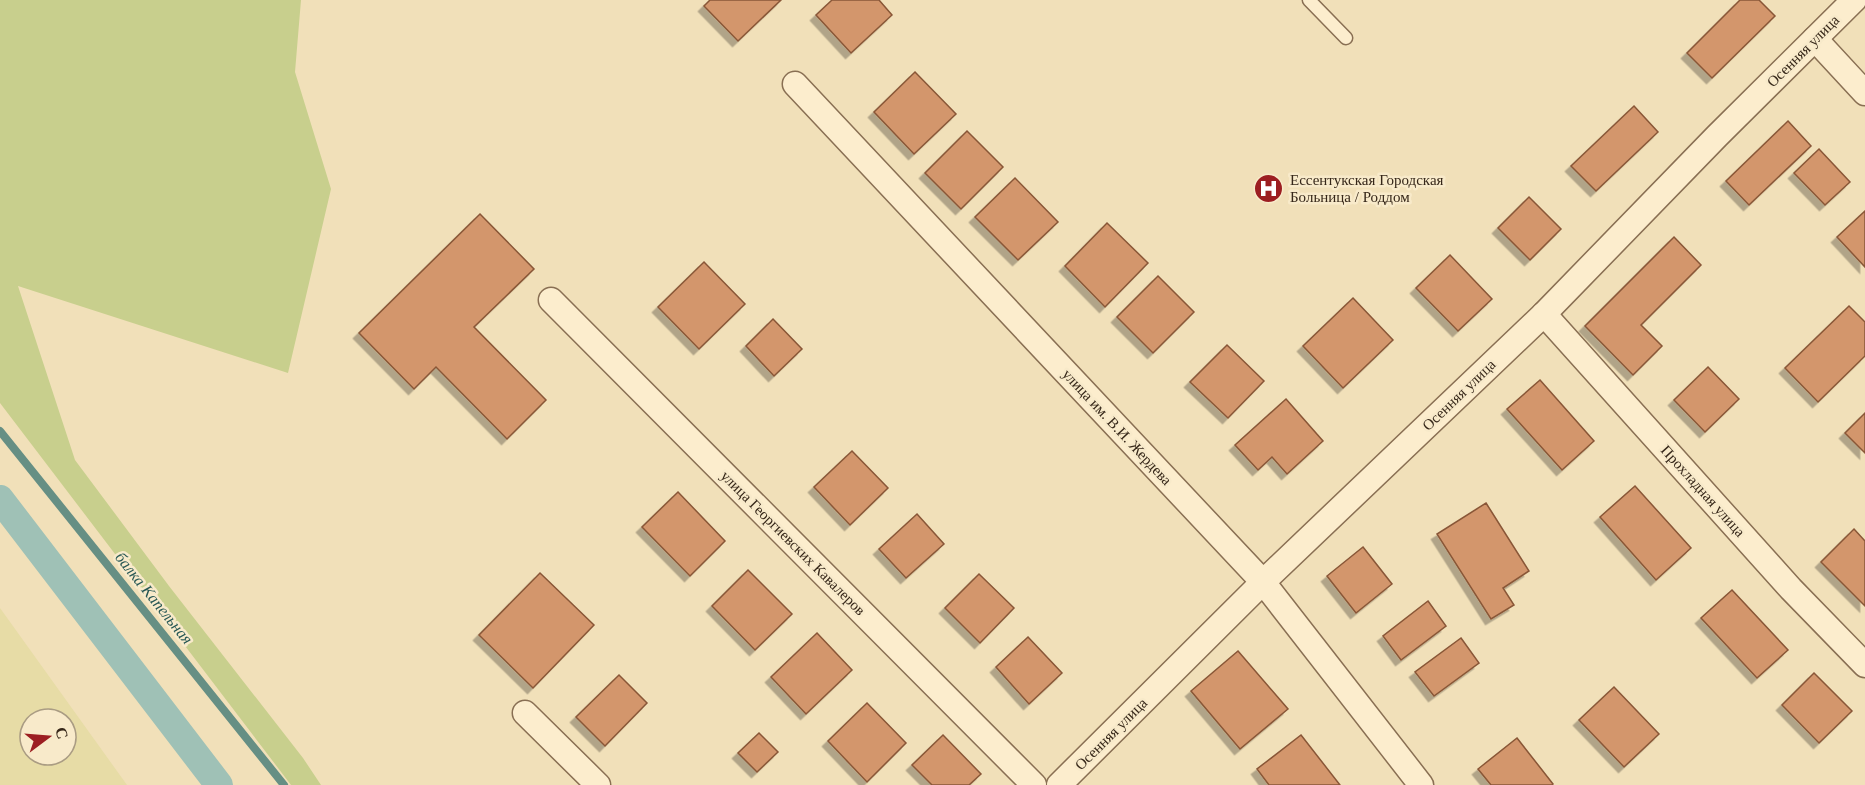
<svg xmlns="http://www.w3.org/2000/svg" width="1865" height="785" font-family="Georgia,serif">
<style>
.farmland{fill:#e7dca6;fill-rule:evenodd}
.green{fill:#c8cf8d}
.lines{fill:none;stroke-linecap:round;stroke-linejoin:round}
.stream{stroke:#668f84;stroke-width:8}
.canal{stroke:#9fc1b6;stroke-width:28}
.building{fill:#d3966c;stroke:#895737;stroke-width:1.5;filter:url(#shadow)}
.service-casing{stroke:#896f53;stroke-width:15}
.minor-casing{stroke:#896f53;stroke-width:27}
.service{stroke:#fcedcd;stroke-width:12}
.minor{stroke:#fcedcd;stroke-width:24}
.labels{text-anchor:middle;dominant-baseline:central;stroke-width:5;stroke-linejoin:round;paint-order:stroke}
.street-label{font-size:15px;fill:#362719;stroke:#f8eaca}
.poi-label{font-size:15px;fill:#362719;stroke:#f8eaca;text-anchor:start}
.water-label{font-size:16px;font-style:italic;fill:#275754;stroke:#f8eaca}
</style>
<defs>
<filter id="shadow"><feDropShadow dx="-5.5" dy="5.5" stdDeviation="0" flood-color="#0004"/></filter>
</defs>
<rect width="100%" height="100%" fill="#f1e0b9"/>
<path class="farmland" d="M0 608 127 785H0ZM30 719H66V755H30Z"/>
<path class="green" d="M0 0H301L295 72 331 189 288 373 18 286 75 460 169 586 303 758 321 785H291L0 403Z"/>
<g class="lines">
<path class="stream" d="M0 431 284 785"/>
<path class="canal" d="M0 499 219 785"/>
</g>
<g class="building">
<path d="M710 0H781L738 41 704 6Z"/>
<path d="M832 0H879L892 15 851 53 816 15Z"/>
<path d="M1740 0H1759L1775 16 1712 78 1687 53Z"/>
<path d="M915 72 956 114 914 154 874 112Z"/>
<path d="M1634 106 1658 132 1596 191 1571 166Z"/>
<path d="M1788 121 1811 146 1749 205 1726 181Z"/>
<path d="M967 131 1003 167 961 209 925 173Z"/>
<path d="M1819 149 1850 182 1825 205 1794 173Z"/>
<path d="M1015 178 1058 222 1018 260 975 217Z"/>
<path d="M1529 197 1561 229 1530 260 1498 228Z"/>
<path d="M1865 211V267L1837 237Z"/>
<path d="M480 214 534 269 474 327 546 400 507 439 436 367 414 389 359 333Z"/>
<path d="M1107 223 1148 263 1105 307 1065 266Z"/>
<path d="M1674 237 1701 265 1641 325 1662 346 1633 375 1585 326Z"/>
<path d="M1450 255 1492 299 1458 331 1416 288Z"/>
<path d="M704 262 745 304 699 349 658 307Z"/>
<path d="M1158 276 1194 312 1153 353 1117 317Z"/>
<path d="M1353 298 1393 340 1343 388 1303 346Z"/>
<path d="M1849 306 1865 322V356L1818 402 1785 368Z"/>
<path d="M773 319 802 349 774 376 746 346Z"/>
<path d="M1227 345 1264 381 1228 418 1190 382Z"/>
<path d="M1708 367 1739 399 1705 432 1674 400Z"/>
<path d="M1540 380 1594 441 1562 470 1507 409Z"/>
<path d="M1286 399 1323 441 1287 474 1272 457 1258 470 1235 445Z"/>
<path d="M1865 413V453L1845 433Z"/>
<path d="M852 451 888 488 850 525 814 487Z"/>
<path d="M1635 486 1691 548 1656 580 1600 517Z"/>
<path d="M678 492 725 541 690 576 642 527Z"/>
<path d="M1486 503 1529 571 1503 588 1514 605 1491 619 1437 534Z"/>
<path d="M917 514 944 544 906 578 879 549Z"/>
<path d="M1854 529 1865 541V606L1821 562Z"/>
<path d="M1363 547 1392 584 1356 613 1327 576Z"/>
<path d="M748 570 792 614 755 650 712 606Z"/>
<path d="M540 573 594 625 533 688 479 635Z"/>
<path d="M979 574 1014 608 980 643 945 608Z"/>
<path d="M1732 590 1788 650 1757 678 1701 618Z"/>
<path d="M1428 601 1446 626 1401 660 1383 636Z"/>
<path d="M817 633 852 670 806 714 771 677Z"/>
<path d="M1028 637 1062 673 1029 704 996 667Z"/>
<path d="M1461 638 1479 663 1434 696 1415 672Z"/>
<path d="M1238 651 1288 709 1240 749 1191 691Z"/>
<path d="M1814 673 1852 711 1819 743 1782 705Z"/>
<path d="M619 675 647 703 605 746 576 717Z"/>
<path d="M1614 687 1659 734 1624 767 1579 720Z"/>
<path d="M867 703 906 743 867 782 828 741Z"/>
<path d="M759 733 778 752 757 772 738 753Z"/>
<path d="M943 735 981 774 969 785H932L912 765Z"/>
<path d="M1301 735 1340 785H1269L1257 769Z"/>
<path d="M1517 738 1553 784 1552 785H1491L1478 769Z"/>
</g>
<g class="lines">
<defs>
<path id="service" d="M1309 0 1346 38"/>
<g id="minor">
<path d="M1815 39 1865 93"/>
<path d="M795 84 1263 582 1421 785"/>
<path d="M551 300 1034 785"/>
<path d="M1544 314 1791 589 1865 665"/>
<path d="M525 713 598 785"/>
<path d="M1059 785 1263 582 1544 314 1717 136 1854 0"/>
</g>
</defs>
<use href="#service" class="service-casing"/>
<use href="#minor" class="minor-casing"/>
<use href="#service" class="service"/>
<use href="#minor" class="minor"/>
</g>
<defs>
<symbol id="hospital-disc" viewBox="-11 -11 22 22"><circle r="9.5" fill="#9c1e21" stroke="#f8eaca"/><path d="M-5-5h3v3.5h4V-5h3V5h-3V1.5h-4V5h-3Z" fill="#fff"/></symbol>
</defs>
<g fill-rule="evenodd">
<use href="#hospital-disc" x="1252" y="172" width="33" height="33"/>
</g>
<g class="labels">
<g class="street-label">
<text transform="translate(1803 51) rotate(-45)">Осенняя улица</text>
<text transform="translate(1459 395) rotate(-44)">Осенняя улица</text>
<text transform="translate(1117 427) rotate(47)">улица им. В.И. Жердева</text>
<text transform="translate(1703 491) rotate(48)">Прохладная улица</text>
<text transform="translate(793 543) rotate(45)">улица Георгиевских Кавалеров</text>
<text transform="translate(1111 734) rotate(-45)">Осенняя улица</text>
</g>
<g class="poi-label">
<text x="1290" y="180">Ессентукская Городская<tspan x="1290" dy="17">Больница / Роддом</tspan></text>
</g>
<g class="water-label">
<text transform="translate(154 598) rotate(51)">балка Капельная</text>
</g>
</g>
<g transform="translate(48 737) rotate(74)"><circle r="28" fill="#f8eaca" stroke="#aa9c83" stroke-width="1.5"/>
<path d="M0-4.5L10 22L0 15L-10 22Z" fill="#9c1e21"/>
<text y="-9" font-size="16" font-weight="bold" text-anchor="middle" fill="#362719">С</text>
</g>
</svg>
